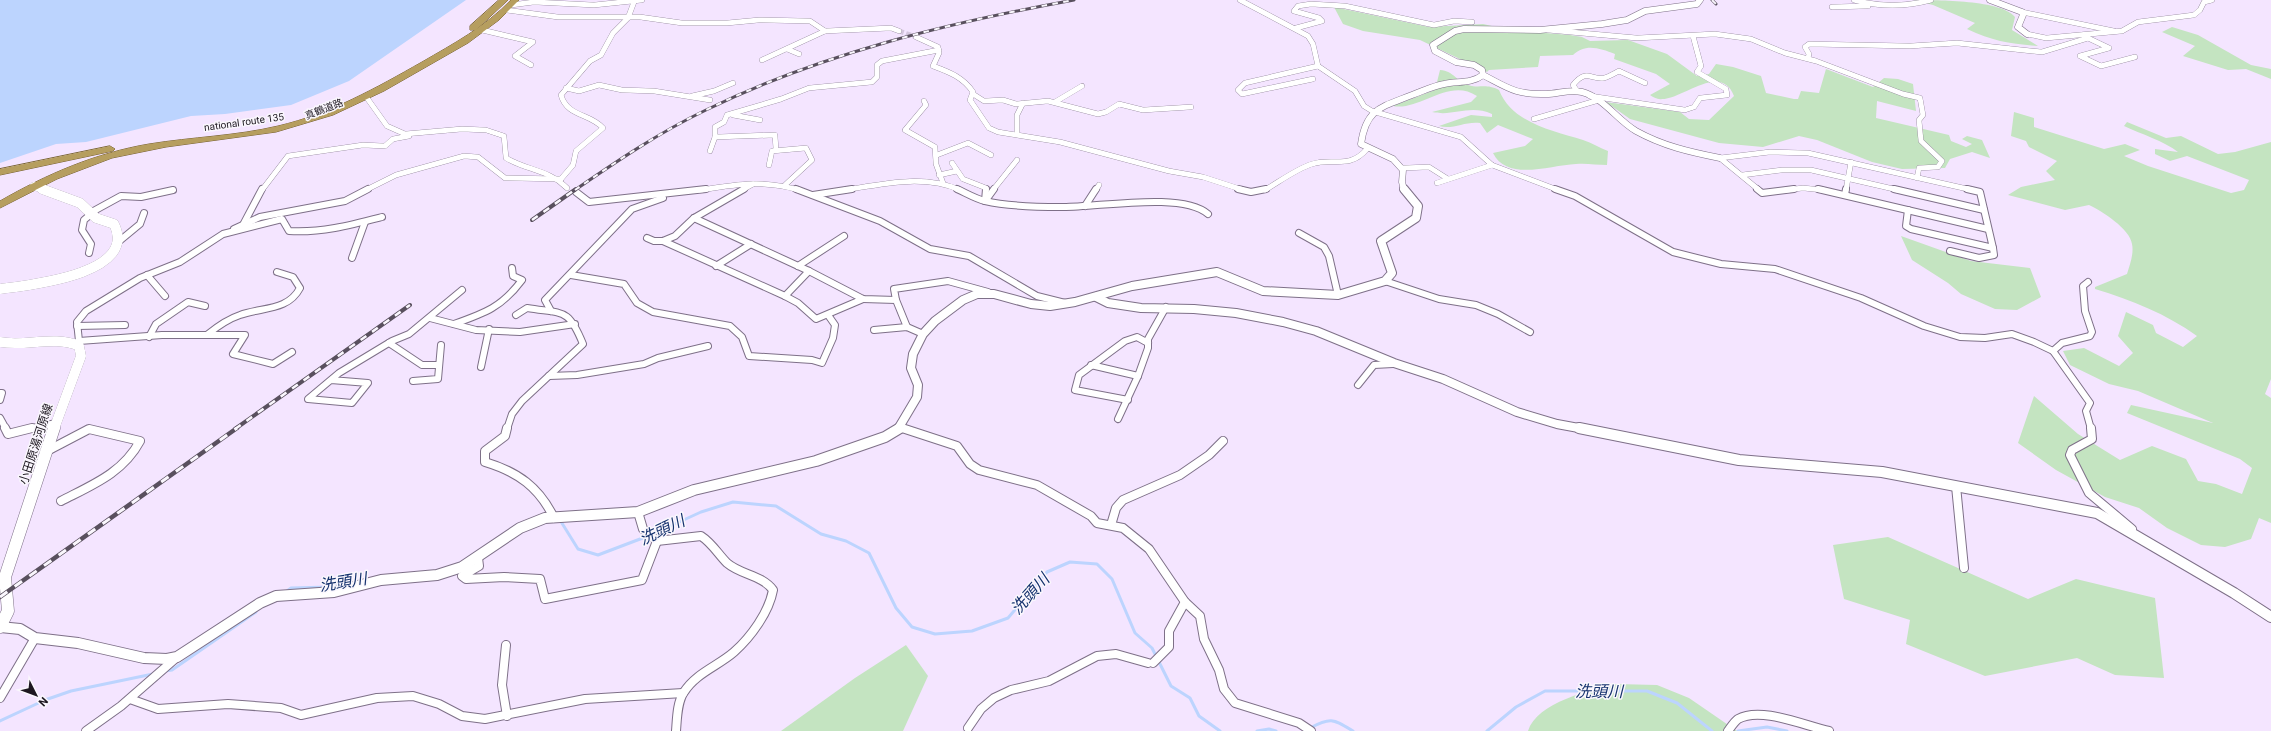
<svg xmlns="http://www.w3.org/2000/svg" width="2271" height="731" font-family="Roboto,'Noto Sans JP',sans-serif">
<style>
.green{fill:#c4e4c1}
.water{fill:#bcd4fe}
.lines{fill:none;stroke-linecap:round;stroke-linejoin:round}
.stream{stroke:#bcd4fe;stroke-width:3}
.minor-tunnel{stroke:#d4c6de;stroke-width:5;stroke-dasharray:5 2.5;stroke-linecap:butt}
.minor-far2-casing{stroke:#7e7088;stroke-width:5.5}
.minor-far1-casing{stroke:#7e7088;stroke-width:8}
.minor-casing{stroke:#7e7088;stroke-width:10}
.tertiary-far2-casing{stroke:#7e7088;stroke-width:7}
.tertiary-far1-casing{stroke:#7e7088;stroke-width:10}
.tertiary-casing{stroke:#7e7088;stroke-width:12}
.secondary-far2-casing{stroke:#7e7088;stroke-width:8}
.secondary-far1-casing{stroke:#7e7088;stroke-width:10}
.secondary-casing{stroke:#7e7088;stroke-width:13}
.trunk-casing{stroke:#755f2f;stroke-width:1}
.minor-far2{stroke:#fff;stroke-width:5}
.minor-far1{stroke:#fff;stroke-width:6}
.minor{stroke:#fff;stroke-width:8}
.tertiary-far2{stroke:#fff;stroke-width:6}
.tertiary-far1{stroke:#fff;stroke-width:8}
.tertiary{stroke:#fff;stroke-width:10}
.secondary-far2{stroke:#fff;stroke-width:8}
.secondary-far1{stroke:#fff;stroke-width:10}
.secondary{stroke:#fff;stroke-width:12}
.trunk{fill:#b69e5f;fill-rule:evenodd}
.rail-far2-casing{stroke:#59505e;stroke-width:3}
.rail-far1-casing{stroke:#59505e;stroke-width:4}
.rail-casing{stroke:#59505e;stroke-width:4.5}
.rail-far2{stroke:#faf7fd;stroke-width:2;stroke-dasharray:5.5;stroke-linecap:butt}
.rail-far1{stroke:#faf7fd;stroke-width:2.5;stroke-dasharray:7;stroke-linecap:butt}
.rail{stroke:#faf7fd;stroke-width:3;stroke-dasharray:9;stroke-linecap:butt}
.labels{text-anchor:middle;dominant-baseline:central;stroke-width:3;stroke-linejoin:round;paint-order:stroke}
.far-street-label{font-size:10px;fill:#1d1720;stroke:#faf7fd}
.street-label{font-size:12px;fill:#1d1720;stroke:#faf7fd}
.near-water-label{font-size:16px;font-style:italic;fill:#14316d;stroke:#faf7fd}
</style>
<rect width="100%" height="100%" fill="#f4e5ff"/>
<g class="green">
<path d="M1913 0C1938 0 2002 0 2015 17L2012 30 2038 46C2010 44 1993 41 1967 29L1975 23 1933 5Z"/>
<path d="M1334 7 1429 27 1483 24 1510 30 1570 35 1582 37 1590 41 1628 40 1667 54 1697 76 1709 74 1716 64 1733 67 1761 76 1766 93 1794 99H1798L1801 91 1819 93 1826 69 1873 87 1884 78 1898 79 1913 84 1916 111 1877 101 1876 118 1949 135 1951 141 1966 147 1972 144 1962 139 1967 136 1982 140 1990 158 1972 152 1950 159 1945 168 1902 169 1872 162 1817 140 1799 136 1763 147 1719 143 1630 119 1606 102 1680 112 1689 119 1709 120 1734 96C1721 62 1683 99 1662 99 1658 100 1653 97 1650 95L1670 84 1656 74 1614 59 1615 54C1600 48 1585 43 1573 55L1540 56 1538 67 1489 70 1487 72 1420 40 1363 31 1343 24Z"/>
<path d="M2172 27 2198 35 2251 65 2271 69V79L2246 69 2228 70 2183 56 2195 46 2162 32Z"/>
<path d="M1440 70C1454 71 1457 82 1468 85 1480 89 1485 83 1499 90 1512 123 1553 131 1583 140 1592 143 1600 148 1608 151L1607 165C1597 165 1586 163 1576 164 1550 165 1507 182 1493 153L1525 146 1533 139 1498 125 1487 133 1480 123C1465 121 1453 130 1439 126L1471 115 1492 117V114C1469 104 1454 117 1432 112L1471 102 1477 96C1449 77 1420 111 1393 106L1435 90Z"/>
<path d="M2014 112 2034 118V127L2104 149 2125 144 2140 150 2124 156 2148 166 2231 193 2244 190 2249 180 2187 156 2170 161 2155 154V149L2178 152C2164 141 2141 134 2124 126L2127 122 2166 138 2181 136 2218 154 2235 152 2271 142V379L2265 394 2271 398V523L2259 518 2251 539 2225 547 2201 545 2167 528 2139 508 2105 497 2056 470 2018 443 2034 396 2078 434 2120 460 2152 446 2186 459 2198 481 2216 484 2242 494 2252 468 2240 459 2127 413 2131 405 2213 423 2138 391 2109 384 2070 365 2063 351 2084 348 2119 366 2133 353 2118 336 2126 312 2153 325 2156 333 2183 347 2197 336C2166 314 2132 300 2095 289V287L2127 274C2130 264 2134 254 2132 244 2130 229 2102 211 2089 205L2065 210 2008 195 2021 187 2055 180 2046 171 2057 161 2029 147 2026 141 2011 136Z"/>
<path d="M1901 236 1971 261 2030 268 2041 297 2017 310 1995 309 1961 294 1948 283 1912 260Z"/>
<path d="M1888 537 2028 599 2076 579 2155 598 2164 678 2115 675 2077 658 1985 676 1906 644 1910 620 1844 599 1833 545Z"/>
<path d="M906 645 928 676 903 731H781L855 678Z"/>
<path d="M1616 684 1657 685 1689 698 1737 731H1528C1537 702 1591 690 1616 684Z"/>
</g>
<path class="water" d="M0 0H466L349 81 291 105 225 114 191 116 86 142 56 144 0 163Z"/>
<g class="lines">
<g class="stream">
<path d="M560 520 578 549 598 555 648 536"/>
<path d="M653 534 701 512 733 502 776 506 821 534 846 541 869 553 896 608 912 627 935 634 972 631 1008 618 1047 572 1070 562 1097 564 1112 579 1135 633 1152 648 1156 656"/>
<path d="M287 591 291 588 330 587 347 583"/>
<path d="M1158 660 1171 686 1190 698 1199 716 1220 731"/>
<path d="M165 671 172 670 256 612"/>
<path d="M0 721 45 700 71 691 153 674"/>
<path d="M1310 728C1331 717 1333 719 1353 731"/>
<path d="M1257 731 1269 729 1276 731"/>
<path d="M1487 731 1516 707 1545 691H1647L1677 703 1712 731"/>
<path d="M1738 731 1767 727 1787 731"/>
</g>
<path class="minor-tunnel" d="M899 31 916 37"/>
<defs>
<g id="minor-far2">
<path d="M1240 0 1308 36 1313 44 1318 66 1355 91 1364 106 1372 111 1461 137 1492 165 1558 190"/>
<path d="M1854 0C1880 7 1905 7 1931 0"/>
<path d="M511 5 534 2 594 5 642 0"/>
<path d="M1832 7 1868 6"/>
<path d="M506 10 558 17H640L682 23H727L759 20 810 21 825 31 891 28 899 31"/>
<path d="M2022 12 2114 31"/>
<path d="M1296 28 1322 21 1319 18 1294 11 1298 6 1311 4 1345 6 1434 25 1454 21 1472 22"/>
<path d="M482 30 533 42 515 56 531 65"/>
<path d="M1548 30 1637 38 1715 34 1751 39 1785 53 1816 61 1903 94 1920 98 1923 115 1919 120 1921 141 1942 161 1938 167 1919 168 1917 178"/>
<path d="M2027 34 2046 38 2122 31 2138 22 2194 15 2200 10 2204 2 2212 0"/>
<path d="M916 37 938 47 939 53 933 66C949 72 963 77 973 92L970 100 989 128 998 132 1060 142 1169 171 1203 177 1243 190"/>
<path d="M2088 38 2109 48 2080 56 2101 66 2135 57"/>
<path d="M787 49 799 54"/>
<path d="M1808 58 1809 54 1805 47 1809 44 1910 46 1957 43 2042 52 2088 38 2084 35"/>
<path d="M762 60 825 31"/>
<path d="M1313 79 1242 94 1238 90 1245 83 1318 66"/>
<path d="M566 88 579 91 599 85 622 90 654 91 710 100"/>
<path d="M1577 91 1573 85C1587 68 1590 80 1604 78 1609 77 1615 73 1619 71L1645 83"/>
<path d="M973 94 984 101 1003 100 1016 104 1048 101 1098 114 1106 112 1119 104 1143 110 1191 107"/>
<path d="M692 96 714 91 733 83"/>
<path d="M1590 96 1685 110 1694 107 1700 98 1727 95 1726 89 1697 72 1701 66 1693 36"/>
<path d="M367 98 387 126 405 134 462 129 486 130 504 136 506 158C528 171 548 169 567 188"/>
<path d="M924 101 926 105 905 130 935 147 936 164 943 183"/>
<path d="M1055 102 1082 86"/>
<path d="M733 115 760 120"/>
<path d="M1534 119 1599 100"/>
<path d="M1017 133V115L1023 103"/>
<path d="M715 137 775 135 776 150"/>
<path d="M710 151 715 137V127L724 122 727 115 781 99 809 88 872 82 877 77V65L882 61 939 50"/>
<path d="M937 155 968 143 991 155"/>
<path d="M1720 158 1770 152 1808 153 1972 190"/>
<path d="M1720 158 1759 190"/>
<path d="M952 163 963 179 986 188V190"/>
<path d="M769 165 772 151 806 148 812 160 785 185"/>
<path d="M1403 168 1429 167 1448 179"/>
<path d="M939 175 957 171"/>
<path d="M1742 175 1782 170H1811L1898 190"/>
<path d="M561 179 573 165 576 151 603 128C590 113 567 117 561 95L590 61 601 55 613 33 628 18 634 2"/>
<path d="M1437 183 1492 165"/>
<path d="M262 190 288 156 363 145 385 146 393 139 409 136"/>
<path d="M366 190 396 175 464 156 478 157 505 178 561 179"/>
<path d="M699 190C737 185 761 179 799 190"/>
<path d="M742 190 753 184"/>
<path d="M845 190C883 184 923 174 960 190"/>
<path d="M993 190 1017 160"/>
<path d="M1096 190 1099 185"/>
<path d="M1265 190C1279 182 1296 169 1312 164 1333 157 1349 170 1367 149"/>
<path d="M1786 190 1803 188 1823 190"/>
<path d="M1846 190 1851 162"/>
</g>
<g id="minor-far1">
<path d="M796 189 880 221 930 249 969 256 1037 296 1065 303"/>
<path d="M957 189C966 193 976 199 985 201 1006 206 1040 207 1061 207 1096 208 1181 191 1208 214"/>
<path d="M1238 189 1251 192 1266 189"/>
<path d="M1555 189 1575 196 1673 252 1721 264 1775 269 1861 298 1924 326 1960 337 1985 338 2012 334 2034 342 2053 351 2090 403 2086 411 2091 429"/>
<path d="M1757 189 1762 193 1794 189"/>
<path d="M1818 189 1988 229"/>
<path d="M1894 189 1984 210"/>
<path d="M576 192 589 202 706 189"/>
<path d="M813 195 852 189"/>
<path d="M1845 195 1846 189"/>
<path d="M986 200 994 189"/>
<path d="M985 201 986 189"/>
<path d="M1085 206 1096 189"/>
<path d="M1908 210 1906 226 1911 229 1993 248 1980 192 1967 189"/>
<path d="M90 213 121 196 141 197 173 190"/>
<path d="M694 218 809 271 863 299 896 300 907 327"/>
<path d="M244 223 262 189"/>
<path d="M234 229 260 217 345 201 368 189"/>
<path d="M1299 233 1324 247 1329 256 1338 295"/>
<path d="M647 238 654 241H663L675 236 694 218 744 189"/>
<path d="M663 241 785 296 798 303 816 319 863 299"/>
<path d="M117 243 140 224 144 213"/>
<path d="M1950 251 1979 258 1994 255 1993 248"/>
<path d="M89 253 91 244 82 230 84 220 91 214"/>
<path d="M352 258 365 222"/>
<path d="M716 266 751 244"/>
<path d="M798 266 844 236"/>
<path d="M147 275 165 296"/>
<path d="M571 275 624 284 637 303 653 312 730 326 742 337 749 356 812 360 822 363 833 338 835 325 828 315"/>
<path d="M1385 281 1439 299 1476 305 1498 314 1530 332"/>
<path d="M785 296 809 271"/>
<path d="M896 300 894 289 948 281 988 292"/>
<path d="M551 311 545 300 632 209 663 198"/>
<path d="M430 318 476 330 520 332 575 324"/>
<path d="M454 324C485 313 502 307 522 280L513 276 512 268"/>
<path d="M77 326 125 325"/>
<path d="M874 330 907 327 923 334"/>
<path d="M208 334C218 326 228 319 240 315 262 307 288 311 300 288L293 277 277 272"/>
<path d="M149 337 156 324 188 302 205 306"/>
<path d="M79 341 77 322 86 311 140 278 180 262 223 234 282 219 289 231C321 233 351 225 382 217"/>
<path d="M76 343 79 341 162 335H245L233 354 273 364 292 352"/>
<path d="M389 343 422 365H437"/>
<path d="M2053 351 2062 343 2090 336 2092 332 2085 311 2083 286 2088 282"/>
<path d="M1091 365 1138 376"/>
<path d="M481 367 489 329"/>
<path d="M549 376 577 375 644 364 658 358 708 346"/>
<path d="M331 380 368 383 352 403 308 399 339 373 392 341 409 334 462 290"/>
<path d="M413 381 438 379 441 345"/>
<path d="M1358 385 1374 365 1393 364"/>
<path d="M0 393H2L0 400"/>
<path d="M1128 400 1075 390 1079 375 1125 341 1137 337 1148 343"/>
<path d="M0 418 6 429"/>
<path d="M1118 419 1138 376 1148 348V339L1166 307"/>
<path d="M901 428 905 429"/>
<path d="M28 429 56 423"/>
<path d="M88 429H91"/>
<path d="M507 429 512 414 522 401 583 344C568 307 563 314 527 308L516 315"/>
</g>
<g id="minor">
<path d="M5 428 8 434 32 428"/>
<path d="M507 428 505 436 485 451V462C518 472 539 487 554 518"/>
<path d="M902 428 957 446 970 464 979 470 1037 485 1091 516 1097 523 1123 528 1149 549 1185 602 1200 616 1204 639 1219 670 1224 689 1235 703 1299 723 1311 731"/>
<path d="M2091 428 2092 439 2072 450 2070 455 2089 493 2132 529"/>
<path d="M47 451 89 429 140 441C123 473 92 485 61 501"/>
<path d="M1956 486 1964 568"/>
<path d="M638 512 643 529 657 541 701 536C712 543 718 554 727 563 741 575 762 575 773 590 769 612 751 637 734 652 718 666 696 673 684 692 677 702 677 719 676 731"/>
<path d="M1111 525 1116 508 1123 500 1180 475 1209 455 1223 441"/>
<path d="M478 558 479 566 462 576 466 579 504 577 540 579 545 599 642 580 657 541"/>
<path d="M506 645 502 685 507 716"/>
<path d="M1153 663 1169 647V631L1185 602"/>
<path d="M0 698 35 638"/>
<path d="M130 699 158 709 228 704 281 708 301 715 377 698 413 696 439 704 462 716 485 719 585 699 683 693"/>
<path d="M968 728 981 709 994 698 1011 690 1049 681 1097 656 1116 654 1148 663"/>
<path d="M86 731 121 706 176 658"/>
<path d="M1728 731C1731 727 1734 722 1738 719 1761 706 1805 726 1829 731"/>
</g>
<g id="tertiary-far2">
<path d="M1990 0 2022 12 2023 15 2018 27 2027 34"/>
<path d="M1483 75C1508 88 1516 95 1546 94 1558 94 1569 89 1582 92 1604 98 1617 120 1636 131 1663 146 1690 152 1720 158"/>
<path d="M1404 190 1402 182 1403 170 1393 159 1361 144C1366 108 1382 107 1412 95 1423 91 1433 86 1444 84 1458 81 1471 84 1483 75L1482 70 1474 65 1456 62 1435 51 1433 45 1455 31 1464 29 1540 30 1602 24 1627 20 1645 11 1697 4 1700 0"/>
</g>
<g id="tertiary-far1">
<path d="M1096 297 1108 303 1141 308 1194 309 1236 313 1283 322 1316 331 1394 363 1443 379 1517 412 1557 424 1584 429"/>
<path d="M898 429 917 397 918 385 911 368 913 354 923 334 935 321 963 300 977 294H994L1031 304 1050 306 1075 302 1132 286 1217 272 1263 291 1338 295 1385 281 1392 273 1381 241 1416 218 1418 206 1404 189"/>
</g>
<g id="tertiary">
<path d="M1579 428 1739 460 1882 472 2097 513 2234 593 2271 617"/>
<path d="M0 627 20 629 35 638 78 643 144 658 167 659 177 657 260 603 276 596 334 592 381 580 437 575 462 567 520 528 545 518 638 512 694 490 816 461 885 437 900 428"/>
</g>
<path id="secondary-far2" d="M34 186 45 190"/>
<g id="secondary-far1">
<path d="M0 289C30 285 139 274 114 224L96 218 80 203 42 189"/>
<path d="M0 342C26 347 54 335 79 346L81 356 54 429"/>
</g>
<path id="secondary" d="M0 627 8 611 5 577 54 428"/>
<g id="trunk">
<path d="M499 0H508L476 30H470V26Z"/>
<path d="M511 0H519L499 20 468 43 384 91 333 115 276 132 166 147 112 158 57 179 0 208V201C47 174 96 153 149 144 192 137 236 136 278 126 330 114 376 88 422 62 453 44 485 27 511 0Z"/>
<path d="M110 146 115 149 113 151 0 175V169Z"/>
</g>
</defs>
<use href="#minor-far2" class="minor-far2-casing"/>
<use href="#minor-far1" class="minor-far1-casing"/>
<use href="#minor" class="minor-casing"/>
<use href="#tertiary-far2" class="tertiary-far2-casing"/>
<use href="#tertiary-far1" class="tertiary-far1-casing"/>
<use href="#tertiary" class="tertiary-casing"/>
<use href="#secondary-far2" class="secondary-far2-casing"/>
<use href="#secondary-far1" class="secondary-far1-casing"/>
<use href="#secondary" class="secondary-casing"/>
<use href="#trunk" class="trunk-casing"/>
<use href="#minor-far2" class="minor-far2"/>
<use href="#minor-far1" class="minor-far1"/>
<use href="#minor" class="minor"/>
<use href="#tertiary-far2" class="tertiary-far2"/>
<use href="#tertiary-far1" class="tertiary-far1"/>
<use href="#tertiary" class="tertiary"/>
<use href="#secondary-far2" class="secondary-far2"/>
<use href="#secondary-far1" class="secondary-far1"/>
<use href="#secondary" class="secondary"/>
<use href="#trunk" class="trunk"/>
<defs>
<g id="rail-far2">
<path d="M1712 0 1716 4"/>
<path d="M575 190C617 161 660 132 706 110 823 53 948 23 1074 0"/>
</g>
<g id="rail-far1">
<path d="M532 220 576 189"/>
<path d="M235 429 410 305"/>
</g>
<path id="rail" d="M0 597 237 428"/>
</defs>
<use href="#rail-far2" class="rail-far2-casing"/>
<use href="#rail-far1" class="rail-far1-casing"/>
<use href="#rail" class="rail-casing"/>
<use href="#rail-far2" class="rail-far2"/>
<use href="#rail-far1" class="rail-far1"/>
<use href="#rail" class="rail"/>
</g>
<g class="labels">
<g class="far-street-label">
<text transform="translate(324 109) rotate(-21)">真鶴道路</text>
<text transform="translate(244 122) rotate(-8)">national route 135</text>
</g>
<g class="street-label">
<text transform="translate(36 444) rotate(-72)">小田原湯河原線</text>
</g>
<g class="near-water-label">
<text transform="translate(662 530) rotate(-25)">洗頭川</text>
<text transform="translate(343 582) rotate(-9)">洗頭川</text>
<text transform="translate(1030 594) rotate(-48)">洗頭川</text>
<text x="1599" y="691">洗頭川</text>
</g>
</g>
<g transform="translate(36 695) rotate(132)" stroke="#faf7fd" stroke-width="3" paint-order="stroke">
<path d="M0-3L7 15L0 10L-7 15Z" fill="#1d1720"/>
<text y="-6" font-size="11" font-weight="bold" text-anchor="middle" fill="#1d1720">N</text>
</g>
</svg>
